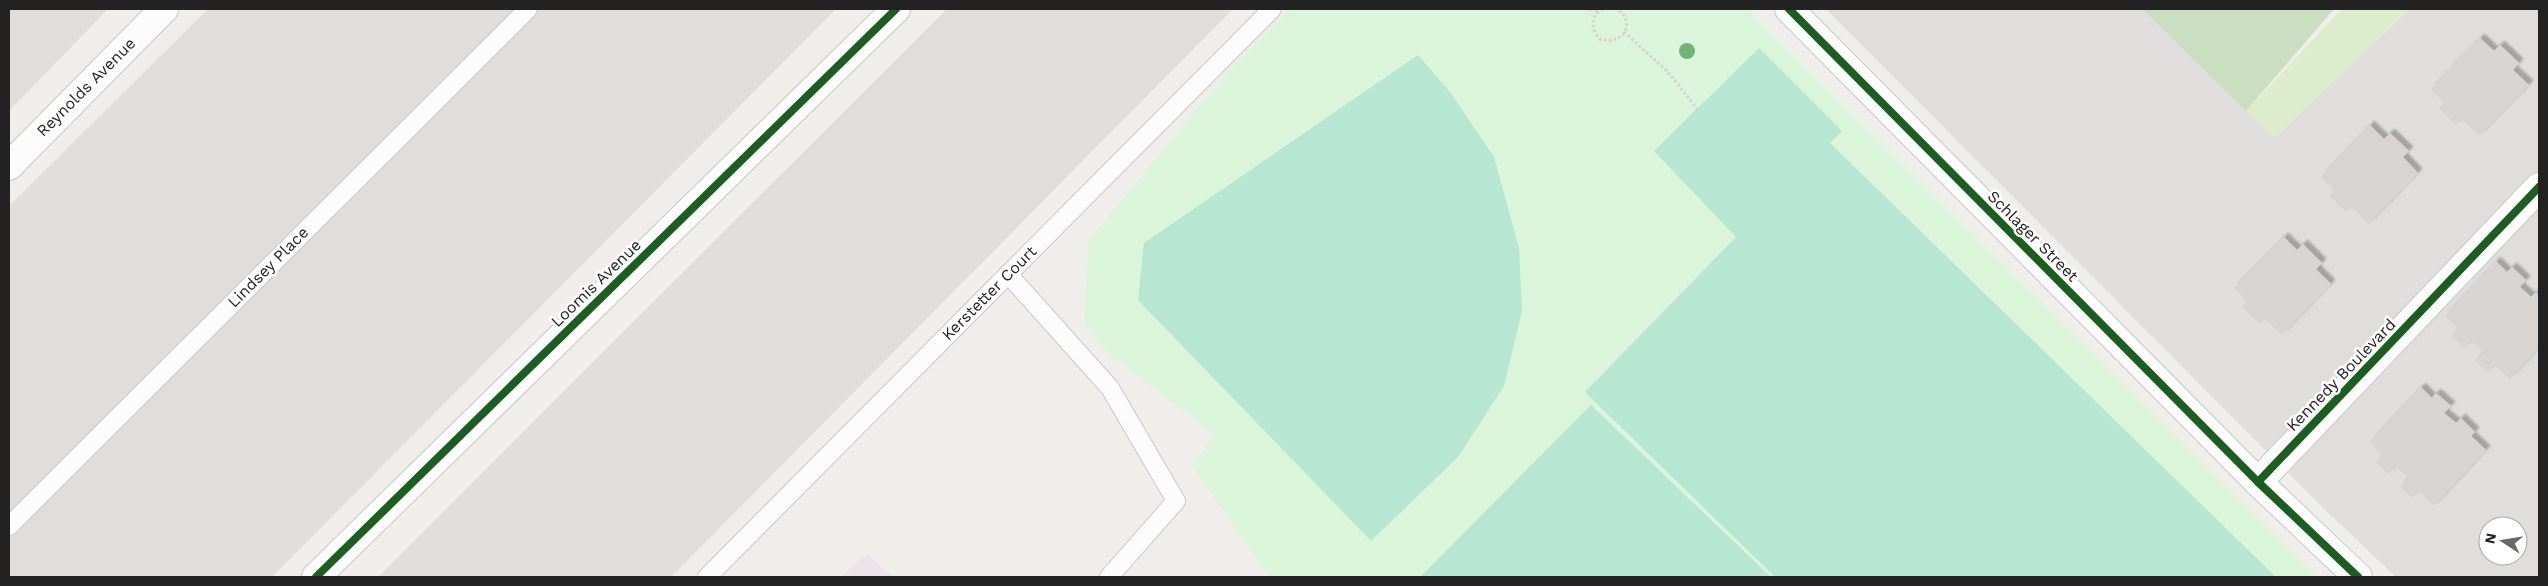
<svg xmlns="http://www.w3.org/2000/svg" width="2548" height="586" font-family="'Work Sans',sans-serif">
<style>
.residential{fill:#dfdedc;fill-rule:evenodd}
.industrial{fill:#ede4e9}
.grass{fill:#ddeccb}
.forest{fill:#cbdec1}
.park{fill:#daf5da}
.pitch{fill:#b7e6d2}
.parking{fill:#e0dfde}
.building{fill:#d7d4d2;filter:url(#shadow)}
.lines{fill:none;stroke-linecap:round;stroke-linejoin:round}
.lane-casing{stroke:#c9c8c7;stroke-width:20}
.street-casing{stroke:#c9c8c7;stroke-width:30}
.path{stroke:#dccecd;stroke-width:3;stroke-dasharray:2.5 2.5;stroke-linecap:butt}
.lane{stroke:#fdfcfc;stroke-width:18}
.street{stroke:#fdfcfc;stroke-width:28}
.cycleway-casing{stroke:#fff;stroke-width:11}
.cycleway{stroke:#1b5e20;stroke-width:8}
.tree{fill:#73b476}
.labels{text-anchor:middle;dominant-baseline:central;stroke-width:5;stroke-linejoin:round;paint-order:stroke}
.street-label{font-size:16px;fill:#222;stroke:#fff}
</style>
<defs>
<filter id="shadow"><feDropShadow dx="4.5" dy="-4.5" stdDeviation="1" flood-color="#0004"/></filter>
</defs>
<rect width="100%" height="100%" fill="#f0eeeb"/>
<g class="residential">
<path d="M9 9H108L9 111Z"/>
<path d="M208 9H836L272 577H9V206Z"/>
<path d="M947 9H1233L671 577H378Z"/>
<path d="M1826 9H2142L2274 138 2410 9H2539V577H2396L2316 501ZM2488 526H2518V556H2488Z"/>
</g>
<path class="industrial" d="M867 553 893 577H842Z"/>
<path class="grass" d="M2342 9H2410L2274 138 2246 111Z"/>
<path class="forest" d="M2142 9H2334L2246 111Z"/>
<path class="park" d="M1290 9H1747L2317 577H1269L1192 465 1215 435 1107 352 1084 325 1089 240 1233 66Z"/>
<g class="pitch">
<path d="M1759 48 1842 131 1830 143 2276 577H1775L1585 392 1736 237 1654 151Z"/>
<path d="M1418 55 1450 92 1494 157 1519 248 1522 311 1504 386 1458 457 1371 541 1138 300 1144 243Z"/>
<path d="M1591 405 1771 577H1420Z"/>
</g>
<path class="parking" d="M2514 128 2533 150 2377 312 2355 290Z"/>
<g class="building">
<path d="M2480 38 2494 51 2500 45 2519 63 2513 70 2529 85 2479 136 2462 119 2456 125 2439 108 2444 102 2431 89Z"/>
<path d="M2370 125 2384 139 2390 133 2409 151 2403 157 2418 173 2369 224 2352 207 2346 212 2329 195 2334 190 2321 177Z"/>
<path d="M2284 237 2297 250 2303 244 2322 263 2316 269 2331 284 2282 335 2264 318 2260 324 2242 307 2247 301 2234 288Z"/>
<path d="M2496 261 2507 272 2512 267 2526 280 2520 287 2531 297 2536 292 2539 295V348L2510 379 2494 365 2487 372 2475 361 2484 352 2471 340 2464 348 2452 336 2459 329 2445 316Z"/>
<path d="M2421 387 2432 398 2436 393 2451 406 2444 413 2456 423 2461 418 2475 432 2471 436 2486 450 2434 506 2419 491 2412 498 2400 487 2409 478 2395 466 2388 474 2376 462 2383 455 2370 442Z"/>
</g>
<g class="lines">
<defs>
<g id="lane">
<path d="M1008 274 1110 388 1176 501 1109 577"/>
<path d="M9 526 528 9"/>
<path d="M707 577 1272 9"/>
</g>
<g id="street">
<path d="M1789 9 2258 482 2358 577"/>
<path d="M9 166 164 9"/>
<path d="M2258 482 2539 187"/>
<path d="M316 577 896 9"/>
</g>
</defs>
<use href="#lane" class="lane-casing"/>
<use href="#street" class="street-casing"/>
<g class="path">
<path d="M1590 9 1599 11"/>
<path d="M1603 9C1590 16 1590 29 1600 39 1623 47 1637 21 1617 9"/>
<path d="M1624 32 1667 71 1698 110"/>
</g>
<use href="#lane" class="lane"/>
<use href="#street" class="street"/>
<defs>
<g id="cycleway">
<path d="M1789 9 2258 482 2358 577"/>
<path d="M2258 482 2539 187"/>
<path d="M316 577 896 9"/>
</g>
</defs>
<use href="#cycleway" class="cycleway-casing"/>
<use href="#cycleway" class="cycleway"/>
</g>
<circle class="tree" cx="1687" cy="51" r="8"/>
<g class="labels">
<g class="street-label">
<text transform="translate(86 87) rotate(-45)">Reynolds Avenue</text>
<text transform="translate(2033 236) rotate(45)">Schlager Street</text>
<text transform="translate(268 267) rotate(-45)">Lindsey Place</text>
<text transform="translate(596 283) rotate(-44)">Loomis Avenue</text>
<text transform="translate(989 293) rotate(-45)">Kerstetter Court</text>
<text transform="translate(2341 375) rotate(-46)">Kennedy Boulevard</text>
</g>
</g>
<rect width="2548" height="586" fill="none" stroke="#222222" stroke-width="20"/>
<g transform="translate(2503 541) rotate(282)"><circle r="24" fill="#ffffff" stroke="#a7a7a7"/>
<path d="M0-4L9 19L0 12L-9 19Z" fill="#6a6968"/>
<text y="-8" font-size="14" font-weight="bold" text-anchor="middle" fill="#222222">N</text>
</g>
</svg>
